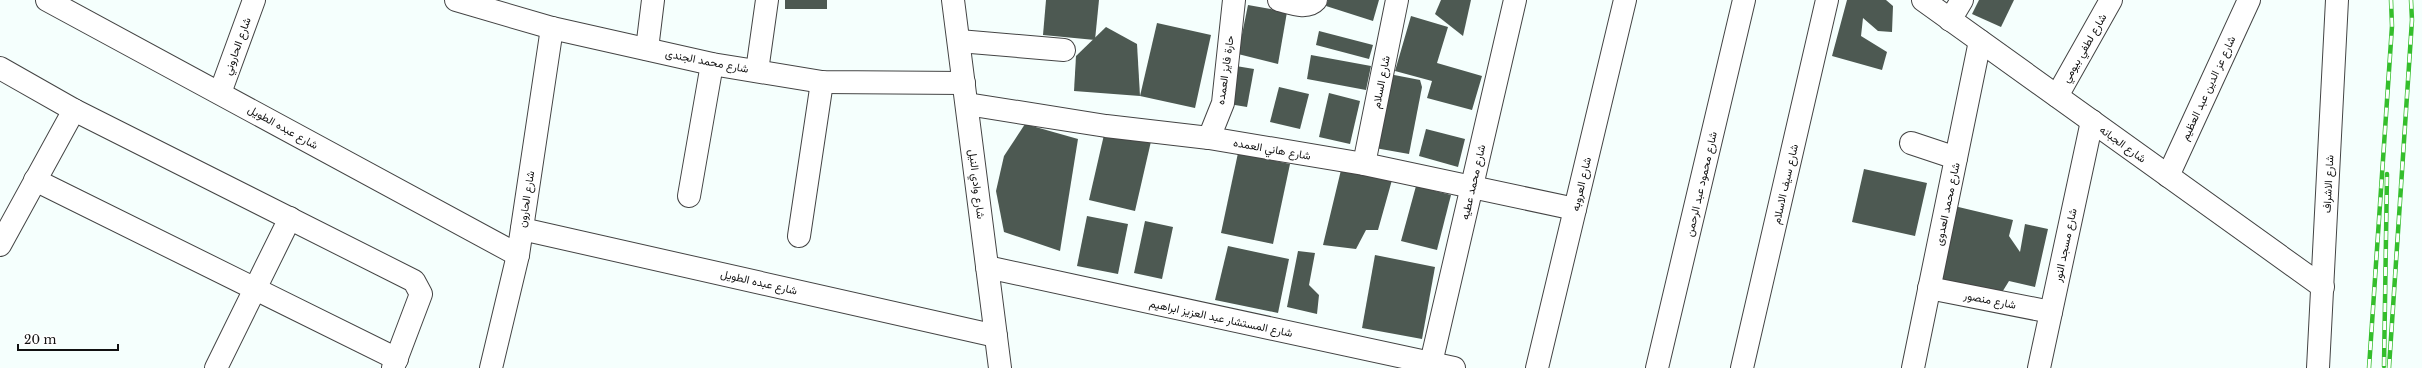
<svg xmlns="http://www.w3.org/2000/svg" width="2422" height="368" font-family="'Libre Baskerville',Vazirmatn,serif">
<style>
.building{fill:#4d5952}
.lines{fill:none;stroke-linecap:round;stroke-linejoin:round}
.minor-casing{stroke:#444;stroke-width:24}
.minor{stroke:#fff;stroke-width:22}
.rail-casing{stroke:#34be2c;stroke-width:4.5}
.rail{stroke:#fff;stroke-width:3;stroke-dasharray:9;stroke-linecap:butt}
.labels{text-anchor:middle;dominant-baseline:central;stroke-width:4;stroke-linejoin:round;paint-order:stroke}
.street-label{font-size:11px;fill:#111;stroke:#fff}
</style>
<rect width="100%" height="100%" fill="#f5fffd"/>
<g class="building">
<rect x="785" y="0" width="42" height="9"/>
<path d="M1046 0H1099L1095 40 1043 35Z"/>
<path d="M1328 0H1379L1373 21 1326 6Z"/>
<path d="M1441 0H1471L1463 36 1435 14Z"/>
<path d="M1847 0H1886L1893 6 1892 32 1878 31 1863 18 1861 36 1887 52 1882 70 1832 56Z"/>
<path d="M1979 0H2014L2001 27 1972 14Z"/>
<path d="M1248 5 1287 12 1278 64 1238 54Z"/>
<path d="M1411 16 1448 27 1437 63 1482 76 1472 110 1427 98 1432 81 1395 71Z"/>
<path d="M1157 23 1211 35 1195 108 1140 96Z"/>
<path d="M1106 27 1137 44 1140 96 1074 91 1076 56Z"/>
<path d="M1319 31 1373 45 1369 59 1316 45Z"/>
<path d="M1311 55 1371 66 1366 90 1307 79Z"/>
<path d="M1230 65 1254 69 1247 107 1223 103Z"/>
<path d="M1389 74 1420 80 1422 87 1409 154 1375 148Z"/>
<path d="M1279 87 1309 94 1300 129 1270 122Z"/>
<path d="M1329 93 1360 101 1350 144 1319 137Z"/>
<path d="M1025 124 1078 139 1060 251 1004 232 996 191 1004 156Z"/>
<path d="M1106 126 1152 137 1135 211 1089 200Z"/>
<path d="M1426 129 1465 139 1458 167 1419 156Z"/>
<path d="M1238 153 1290 164 1273 244 1221 233Z"/>
<path d="M1864 169 1927 183 1915 236 1852 222Z"/>
<path d="M1341 170 1392 180 1378 230H1366L1356 249 1323 245Z"/>
<path d="M1416 186 1451 195 1437 250 1401 241Z"/>
<path d="M1950 205 2013 220 2009 236 2020 252 2025 224 2048 229 2035 287 2009 281 2001 294 1934 279Z"/>
<path d="M1087 216 1128 224 1118 274 1077 266Z"/>
<path d="M1145 221 1173 227 1162 279 1134 273Z"/>
<path d="M1228 246 1289 259 1278 313 1215 300Z"/>
<path d="M1298 251 1315 253 1309 285 1319 295 1317 314 1287 307Z"/>
<path d="M1375 255 1435 267 1422 339 1362 328Z"/>
</g>
<g class="lines">
<defs>
<g id="minor">
<path d="M47 0 518 255"/>
<path d="M456 0 552 28 712 64 822 82 964 83"/>
<path d="M953 0 1000 368"/>
<path d="M1279 0C1291 3 1307 10 1316 0"/>
<path d="M1923 0 2323 287"/>
<path d="M1950 20 1962 0"/>
<path d="M959 41 1064 50"/>
<path d="M647 49 653 0"/>
<path d="M0 68 74 110 414 281 421 294 393 368"/>
<path d="M757 71 767 0"/>
<path d="M220 93 254 0"/>
<path d="M2057 96 2111 0"/>
<path d="M967 104 1106 126 1209 138 1364 164 1575 209"/>
<path d="M1209 138 1223 103 1234 0"/>
<path d="M1911 143 1956 158"/>
<path d="M1364 164 1397 0"/>
<path d="M2168 176 2249 0"/>
<path d="M35 180 397 359"/>
<path d="M689 196 712 64"/>
<path d="M522 229 996 336"/>
<path d="M799 236 822 82"/>
<path d="M0 245 74 110"/>
<path d="M987 267 1454 368"/>
<path d="M1929 288 2051 312"/>
<path d="M1431 363 1515 0"/>
<path d="M216 368 290 218"/>
<path d="M491 368 518 255 552 28"/>
<path d="M1537 368 1625 0"/>
<path d="M1657 368 1744 0"/>
<path d="M1742 368 1827 0"/>
<path d="M1913 368 1980 41"/>
<path d="M2039 368 2092 121"/>
<path d="M2318 368 2337 0"/>
</g>
</defs>
<use href="#minor" class="minor-casing"/>
<use href="#minor" class="minor"/>
<defs>
<g id="rail">
<path d="M2384 366 2387 174"/>
<path d="M2369 368 2392 26 2391 0"/>
<path d="M2389 368 2412 20 2411 0"/>
</g>
</defs>
<use href="#rail" class="rail-casing"/>
<use href="#rail" class="rail"/>
</g>
<g class="labels">
<g class="street-label">
<text transform="translate(237 46) rotate(-70)">شارع الحاروني</text>
<text transform="translate(2084 48) rotate(-60)">شارع لطفي بيومي</text>
<text transform="translate(707 61) rotate(11)">شارع محمد الجندى</text>
<text transform="translate(1225 70) rotate(-82)">حارة فايز العمده</text>
<text transform="translate(1381 82) rotate(-79)">شارع السلام</text>
<text transform="translate(2208 88) rotate(-65)">شارع عز الدين عبد العظيم</text>
<text transform="translate(283 127) rotate(29)">شارع عبده الطويل</text>
<text transform="translate(2123 144) rotate(36)">شارع الجبانه</text>
<text transform="translate(1272 149) rotate(10)">شارع هاني العمده</text>
<text transform="translate(1473 182) rotate(-77)">شارع محمد عطيه</text>
<text transform="translate(977 184) rotate(83)">شارع وادي النيل</text>
<text transform="translate(1581 184) rotate(-77)">شارع العروبه</text>
<text transform="translate(1701 184) rotate(-77)">شارع محمود عبد الرحمن</text>
<text transform="translate(1785 184) rotate(-77)">شارع سيف الاسلام</text>
<text transform="translate(2328 184) rotate(-87)">شارع الاشراف</text>
<text transform="translate(526 199) rotate(-81)">شارع الحارون</text>
<text transform="translate(1947 204) rotate(-78)">شارع محمد العدوى</text>
<text transform="translate(2065 245) rotate(-78)">شارع مسجد النور</text>
<text transform="translate(759 282) rotate(13)">شارع عبده الطويل</text>
<text transform="translate(1990 300) rotate(11)">شارع منصور</text>
<text transform="translate(1221 318) rotate(12)">شارع المستشار عبد العزيز ابراهيم</text>
</g>
</g>
<path d="M18 344v6h100v-6" fill="none" stroke="#111111" stroke-width="2"/>
<text x="24" y="344" font-size="12" fill="#111111" stroke="#ffffff" stroke-width="3" paint-order="stroke">20 m</text>
</svg>
